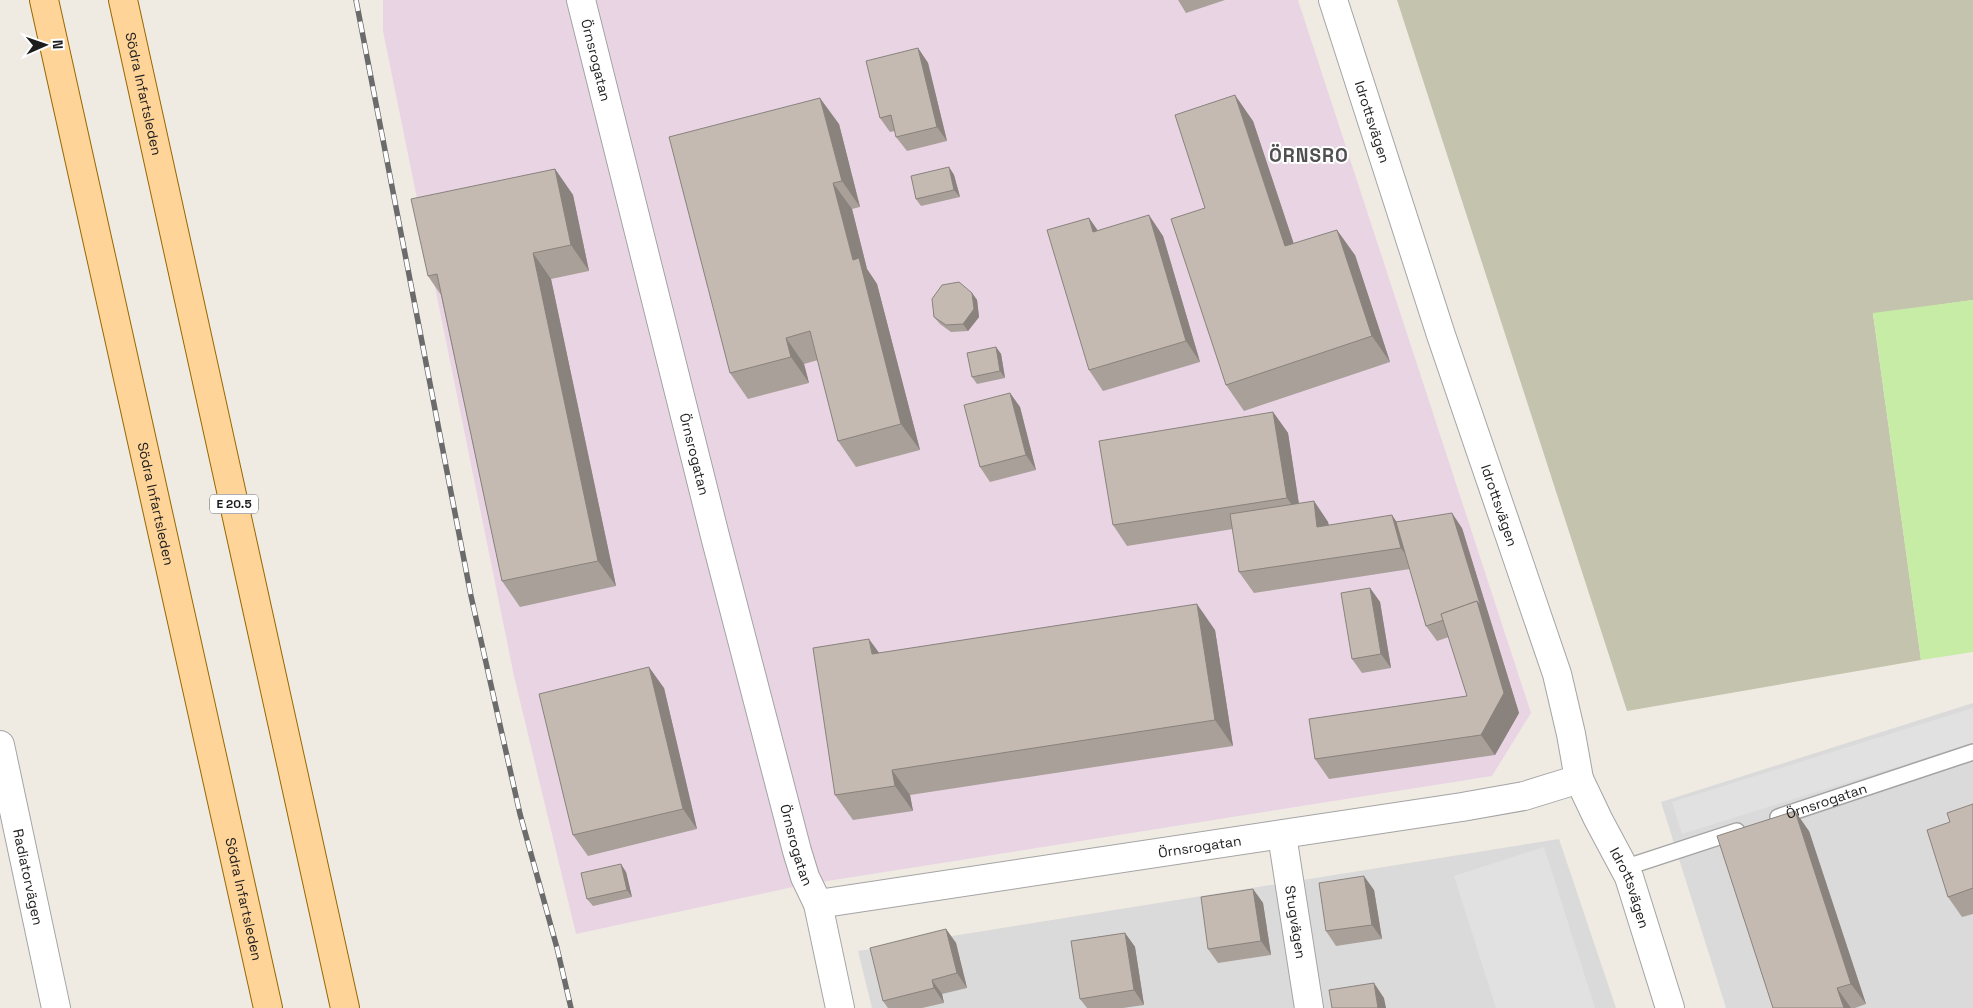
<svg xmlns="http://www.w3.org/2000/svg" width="1973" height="1008" font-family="'Space Grotesk',sans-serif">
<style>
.residential{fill:#dbdada}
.industrial{fill:#e9d4e4}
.construction{fill:#c4c4ae}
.grass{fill:#c7eca5}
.parking{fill:#e1e1e1}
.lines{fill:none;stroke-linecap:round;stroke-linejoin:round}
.service-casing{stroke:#a4a4a4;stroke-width:18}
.minor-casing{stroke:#a4a4a4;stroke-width:30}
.tertiary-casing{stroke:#a4a4a4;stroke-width:30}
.primary-casing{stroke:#976700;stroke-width:30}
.service{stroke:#fff;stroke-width:15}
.minor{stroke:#fff;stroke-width:28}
.tertiary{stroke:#fff;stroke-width:28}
.primary{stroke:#ffd498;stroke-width:28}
.rail-casing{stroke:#6b6b6b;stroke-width:5.5}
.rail{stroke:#fff;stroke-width:4;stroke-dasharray:11;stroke-linecap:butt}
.wall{fill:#a9a099}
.shaded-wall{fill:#89827d}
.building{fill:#c4bab2;stroke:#89827d}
.labels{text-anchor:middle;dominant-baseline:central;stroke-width:4;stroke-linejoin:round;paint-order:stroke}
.shield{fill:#fff;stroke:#616161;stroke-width:1}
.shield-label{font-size:12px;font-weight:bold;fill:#1d1d1d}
.street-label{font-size:14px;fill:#1d1d1d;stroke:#fff}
.district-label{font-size:19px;font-weight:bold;letter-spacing:1px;fill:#505050;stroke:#fff}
</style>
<rect width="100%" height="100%" fill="#efebe3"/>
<g class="residential">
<path d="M1973 703V1008H1726L1661 802Z"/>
<path d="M1559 839 1616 1008H872L858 951Z"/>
</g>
<path class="industrial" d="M383 0H1298L1531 713 1492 776 802 885 576 934 514 676 383 31Z"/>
<path class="construction" d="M1397 0H1973V300L1873 314 1921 660 1627 711Z"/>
<path class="grass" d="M1973 300V652L1921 660 1873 313Z"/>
<g class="parking">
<path d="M1973 708V743L1682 834 1672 802Z"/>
<path d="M1544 847 1595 1008H1496L1454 876Z"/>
</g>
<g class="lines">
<defs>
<g id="service">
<path id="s1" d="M1778 817 1973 752"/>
<path d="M1624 868 1737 831"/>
</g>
<g id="minor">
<path id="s2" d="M581 0 715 536 797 851 805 877 818 904 840 1008"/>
<path id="s3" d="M1333 0 1441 335 1557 674 1571 734 1579 779 1598 819 1629 877 1670 1008"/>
<path id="s4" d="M1282 835 1309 1008"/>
<path id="s5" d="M818 904 1462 807 1524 796 1579 779"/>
</g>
<g id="tertiary">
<path id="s6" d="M0 745 56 1008"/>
</g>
<g id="primary">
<path id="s7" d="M44 0 268 1008"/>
<path id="s8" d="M123 0 345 1008"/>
</g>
</defs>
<use href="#service" class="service-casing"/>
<use href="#minor" class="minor-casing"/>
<use href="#tertiary" class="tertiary-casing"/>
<use href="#primary" class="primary-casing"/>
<use href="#service" class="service"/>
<use href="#minor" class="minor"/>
<use href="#tertiary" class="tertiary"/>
<use href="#primary" class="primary"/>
<defs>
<path id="rail" d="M356 0 471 596 520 814 557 948 571 1008"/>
</defs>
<use href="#rail" class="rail-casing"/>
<use href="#rail" class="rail"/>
</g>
<g class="wall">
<path d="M1178 0H1225L1186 13Z"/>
<path d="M918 48 928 63 947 141 907 151 896 137 895 131 890 132 880 118Z"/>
<path d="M1253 121 1294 244 1355 255 1390 362 1244 411 1226 385 1205 208Z"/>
<path d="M839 124 860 207 852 209 867 269 877 284 920 450 856 467 838 441 818 360 804 364 809 383 748 399 730 373Z"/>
<path d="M949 167 954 175 960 197 921 206 916 199Z"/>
<path d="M555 169 573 195 589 271 551 279 616 586 520 607 502 581 441 295 428 276Z"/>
<path d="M1089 218 1098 231 1163 236 1200 362 1103 391 1089 370Z"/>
<path d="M972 293 977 300 979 317 968 331 951 332 940 324 934 317Z"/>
<path d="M996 347 1001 354 1005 378 977 384 972 377Z"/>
<path d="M1010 393 1020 407 1036 470 990 482 980 467Z"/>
<path d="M1273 412 1288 433 1299 504 1314 501 1328 522 1329 525 1396 522 1462 528 1519 713 1495 755 1329 779 1315 759 1467 696 1449 637 1437 641 1426 626 1410 569 1254 593 1239 572 1233 529 1127 546 1113 525Z"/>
<path d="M1370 588 1380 602 1391 668 1362 673 1352 659Z"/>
<path d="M1215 630 1233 746 910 795 913 811 853 820 835 795 879 653Z"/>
<path d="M664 688 697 829 588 856 573 835Z"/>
<path d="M1973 804V914L1962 917 1948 897 1950 822Z"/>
<path d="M1809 831 1866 1004 1855 1008H1773Z"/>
<path d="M626 872 632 897 593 906 587 899Z"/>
<path d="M1253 889 1263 903 1271 955 1218 963 1208 949Z"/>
<path d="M1374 890 1382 939 1336 946 1326 931Z"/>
<path d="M946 929 956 943 967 988 942 994 944 1003 922 1008H888L883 1001Z"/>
<path d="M1125 933 1135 947 1144 1005 1123 1008H1087L1080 999Z"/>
</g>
<g class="shaded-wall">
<path d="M918 48 928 63 947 141 937 127Z"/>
<path d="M1235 95 1253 121 1303 272 1285 246Z"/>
<path d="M820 98 839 124 860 207 842 181Z"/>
<path d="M949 167 954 175 960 197 954 190Z"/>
<path d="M555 169 573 195 589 271 571 245Z"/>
<path d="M833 183 852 209 867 269 877 284 920 450 901 424 853 260Z"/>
<path d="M1149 215 1163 236 1200 362 1186 341Z"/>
<path d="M1089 218 1103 238 1093 232Z"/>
<path d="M1337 230 1355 255 1390 362 1372 336Z"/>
<path d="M533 253 551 279 616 586 598 561Z"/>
<path d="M972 293 977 300 979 317 968 331 963 324Z"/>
<path d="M786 338 804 364 809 383 791 357Z"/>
<path d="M996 347 1001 354 1005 378 1000 371Z"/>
<path d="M1010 393 1020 407 1036 470 1026 455Z"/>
<path d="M1273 412 1288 433 1301 518 1287 498Z"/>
<path d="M1314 501 1328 522 1332 547 1317 527Z"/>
<path d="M1452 513 1462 528 1519 713 1495 755 1481 735 1477 601Z"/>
<path d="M1392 515 1406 536 1415 568 1401 548Z"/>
<path d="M1370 588 1380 602 1391 668 1381 654Z"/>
<path d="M1197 604 1215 630 1233 746 1215 720Z"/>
<path d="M869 639 888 665 872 654Z"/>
<path d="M649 667 664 688 697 829 683 809Z"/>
<path d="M892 770 910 795 913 811 895 786Z"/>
<path d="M1795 811 1809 831 1866 1004 1851 984Z"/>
<path d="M621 864 626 872 632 897 627 890Z"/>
<path d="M1364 876 1374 890 1382 939 1372 925Z"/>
<path d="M1253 889 1263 903 1271 955 1261 941Z"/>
<path d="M946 929 956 943 967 988 957 973Z"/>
<path d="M1125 933 1135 947 1144 1005 1134 990Z"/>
<path d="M932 980 942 994 944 1003 934 988Z"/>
<path d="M1374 983 1384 998 1386 1008H1378Z"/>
<path d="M1837 988 1851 1008H1844Z"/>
</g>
<g class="building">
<path d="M918 48 937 127 896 137 891 115 880 118 866 61Z"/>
<path d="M1235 95 1285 246 1337 230 1372 336 1226 385 1171 219 1205 208 1175 115Z"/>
<path d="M820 98 842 181 833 183 853 260 859 258 901 424 838 441 810 331 786 338 791 357 730 373 669 137Z"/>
<path d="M949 167 954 190 916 199 911 176Z"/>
<path d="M555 169 571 245 533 253 598 561 502 581 437 274 428 276 411 199Z"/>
<path d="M1149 215 1186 341 1089 370 1047 230 1089 218 1093 232Z"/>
<path d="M959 282 972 293 974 309 963 324 946 325 934 317 932 299 942 285Z"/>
<path d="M996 347 1000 371 972 377 967 353Z"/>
<path d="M1010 393 1026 455 980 467 964 405Z"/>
<path d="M1273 412 1287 498 1113 525 1099 441Z"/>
<path d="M1314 501 1317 527 1392 515 1401 548 1239 572 1230 514Z"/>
<path d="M1452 513 1481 607 1477 601 1441 614 1444 620 1426 626 1396 522Z"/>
<path d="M1370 588 1381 654 1352 659 1341 593Z"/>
<path d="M1477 601 1504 693 1481 735 1315 759 1309 719 1467 696 1441 614Z"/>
<path d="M1197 604 1215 720 892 770 895 786 835 795 813 648 869 639 872 654Z"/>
<path d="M649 667 683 809 573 835 539 694Z"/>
<path d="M1973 804V888L1948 897 1927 830 1950 822 1947 813Z"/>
<path d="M1795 811 1851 984 1837 988 1844 1008H1773L1717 836Z"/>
<path d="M621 864 627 890 587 899 581 873Z"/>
<path d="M1364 876 1372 925 1326 931 1319 883Z"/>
<path d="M1253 889 1261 941 1208 949 1201 897Z"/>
<path d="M946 929 957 973 932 980 934 988 883 1001 870 948Z"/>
<path d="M1125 933 1134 990 1080 999 1071 941Z"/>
<path d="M1374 983 1378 1008H1332L1329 990Z"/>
</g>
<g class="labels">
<rect class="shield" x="210" y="494.5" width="48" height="19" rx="4"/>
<g class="shield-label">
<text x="234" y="504">E 20.5</text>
</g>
<g class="street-label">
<text stroke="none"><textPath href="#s2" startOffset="62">Örnsrogatan</textPath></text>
<text stroke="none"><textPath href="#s8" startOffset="96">Södra Infartsleden</textPath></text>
<text stroke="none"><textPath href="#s3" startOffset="128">Idrottsvägen</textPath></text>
<text stroke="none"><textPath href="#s2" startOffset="468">Örnsrogatan</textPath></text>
<text stroke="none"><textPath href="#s7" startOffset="516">Södra Infartsleden</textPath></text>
<text stroke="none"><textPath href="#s3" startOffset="532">Idrottsvägen</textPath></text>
<text stroke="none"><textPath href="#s1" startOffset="51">Örnsrogatan</textPath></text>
<text stroke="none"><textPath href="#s2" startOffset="872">Örnsrogatan</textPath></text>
<text stroke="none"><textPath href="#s5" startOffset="386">Örnsrogatan</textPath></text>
<text stroke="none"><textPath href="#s6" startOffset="135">Radiatorvägen</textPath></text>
<text stroke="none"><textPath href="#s3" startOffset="938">Idrottsvägen</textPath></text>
<text stroke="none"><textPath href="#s7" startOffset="921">Södra Infartsleden</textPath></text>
<text stroke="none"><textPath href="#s4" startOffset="88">Stugvägen</textPath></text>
</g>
<g class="district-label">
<text x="1309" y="155">ÖRNSRO</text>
</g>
</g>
<g transform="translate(45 45) rotate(88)" stroke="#ffffff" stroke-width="4" paint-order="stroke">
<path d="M0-4L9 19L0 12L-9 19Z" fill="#1d1d1d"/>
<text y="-8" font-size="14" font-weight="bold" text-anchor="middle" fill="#1d1d1d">N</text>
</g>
</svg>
